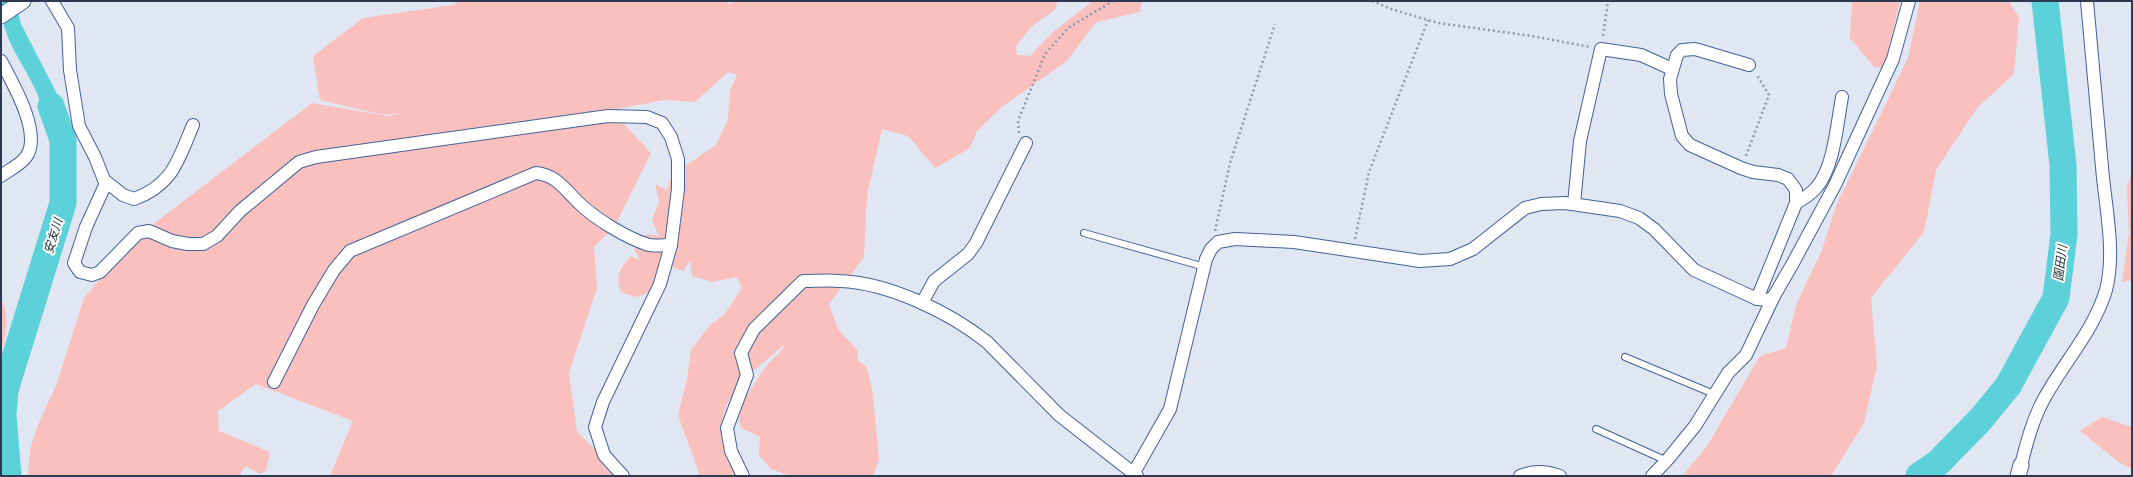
<svg xmlns="http://www.w3.org/2000/svg" width="2133" height="477" font-family="'Golos Text','Noto Sans JP',sans-serif">
<style>
.green{fill:#f9c0bd}
.water{fill:#5dd1da}
.lines{fill:none;stroke-linecap:round;stroke-linejoin:round}
.river{stroke:#5dd1da;stroke-width:27}
.service-casing{stroke:#446196;stroke-width:8}
.minor-casing{stroke:#446196;stroke-width:14}
.tertiary-casing{stroke:#446196;stroke-width:17}
.path{stroke:#8f99ab;stroke-width:2.5;stroke-dasharray:2 3;stroke-linecap:butt}
.service{stroke:#fff;stroke-width:6}
.minor{stroke:#fff;stroke-width:12}
.tertiary{stroke:#fff;stroke-width:15}
.labels{text-anchor:middle;dominant-baseline:central;stroke-width:4;stroke-linejoin:round;paint-order:stroke}
.water-label{font-size:12px;font-style:italic;fill:#192e30;stroke:#fff}
</style>
<rect width="100%" height="100%" fill="#e0e7f3"/>
<g class="green">
<path d="M460 1H725L730 4 736 1H1057L1056 9 1030 28 1016 47 1017 55 1030 56 1053 32 1093 1H1142L1140 12 1096 22 1067 61 1003 106 977 131 970 148 935 168 908 136 882 129 867 196 864 257 829 304 838 329 858 351V360L867 368 873 395 879 460 873 476H791L771 469 759 455 760 437 741 428C733 411 758 377 769 363 774 357 782 352 785 344 755 371 717 392 722 439 724 452 733 465 738 476H700L678 415 687 379 691 350 711 324 724 315 742 288 737 277 713 282 692 276 690 261 683 271 673 267 656 289 637 297 621 292C615 276 620 268 631 256L640 260 634 249 648 234 659 236 652 220 659 202 655 184 667 190 673 169 688 164 716 145 728 119 730 91 737 75 728 72 695 102 665 100 611 110 651 153 615 226 594 247 597 288 569 373 577 432 623 476H330L353 421 256 384 218 411 219 431 270 452 266 471 260 474 245 466 239 476H28L30 449 38 425 57 383 84 298 135 238 312 103 387 116 400 114H379L320 100 313 56 363 18 453 5Z"/>
<path d="M1852 1H1900L1884 68 1874 67 1850 38Z"/>
<path d="M1920 1H2009L2019 18 2014 74 1977 108 1936 170 1924 232 1871 298 1877 365 1864 423 1831 476H1682L1707 446 1760 356 1786 348 1796 305 1822 250 1836 206 1908 58Z"/>
<path d="M2132 170V280L2122 282 2129 233 2127 188Z"/>
<path d="M1 299C11 316 5 336 1 353Z"/>
<path d="M2102 417 2132 427V469L2119 462 2080 431Z"/>
</g>
<path class="water" d="M1 1H15L21 24 56 92 69 140 50 144C47 125 44 108 36 91 21 58 1 39 1 1Z"/>
<g class="lines">
<g class="river">
<path d="M8 476 3 415 5 390 63 203V140L51 106"/>
<path d="M1919 476 1938 463 1980 420 2008 386 2056 298 2064 234 2063 165 2045 1"/>
</g>
<defs>
<g id="service">
<path d="M1084 233 1205 267"/>
<path d="M1625 357 1714 394"/>
<path d="M1596 429 1667 461"/>
</g>
<g id="minor">
<path d="M52 1 68 28 70 70 79 126 95 157 104 180 123 195 134 199C173 185 178 160 193 125"/>
<path d="M1 61C12 82 43 134 26 157 20 165 9 170 1 176"/>
<path d="M1749 65 1695 49 1682 50 1677 55 1670 79 1671 94 1682 136 1690 145 1741 168 1753 172 1778 175 1788 179 1796 190V203L1757 299"/>
<path d="M106 183 86 227 74 263 80 272 92 275 100 272 138 233 149 231 172 241 188 244H203L217 236 240 211 299 162 316 157 608 116 647 117 662 123 671 137 678 159V189L671 245 660 284 603 402 595 427 604 455 623 476"/>
<path d="M1796 203C1803 199 1810 195 1816 188 1834 168 1837 124 1842 97"/>
<path d="M1574 204 1580 141 1601 49 1641 55 1672 69"/>
<path d="M922 303 934 281 968 254 976 243 1026 143"/>
<path d="M274 382 313 305 334 270 350 251 536 173C557 175 565 190 580 204 596 219 625 237 646 244 653 247 663 245 671 245"/>
<path d="M2021 465C2027 442 2033 418 2045 397 2065 361 2094 330 2106 290 2115 255 2107 214 2103 178 2098 119 2092 60 2087 1"/>
<path d="M743 476 731 451 727 428 747 375 741 353 754 329 803 281C815 281 828 280 840 281 889 283 949 312 987 342L1059 415 1137 476"/>
<path d="M1132 476 1170 409 1206 259 1211 249 1218 242 1235 239 1294 242 1420 261 1450 259 1473 249 1525 208 1541 204 1565 203 1620 211 1639 218 1654 229 1694 270 1757 299 1769 300 1774 296 1793 263 1835 185 1893 59 1909 1"/>
<path d="M1520 476C1534 470 1546 471 1560 476"/>
<path d="M1652 476 1668 459 1695 426 1728 373 1746 355 1774 296"/>
</g>
<g id="tertiary">
<path d="M1 16 23 1"/>
<path d="M2018 476 2021 465"/>
</g>
</defs>
<use href="#service" class="service-casing"/>
<use href="#minor" class="minor-casing"/>
<use href="#tertiary" class="tertiary-casing"/>
<g class="path">
<path d="M1372 1 1391 9 1438 23 1532 36 1590 47"/>
<path d="M1603 36 1608 1"/>
<path d="M1019 133 1018 121 1045 54 1068 28 1113 1"/>
<path d="M1746 156 1769 95 1757 75"/>
<path d="M1215 231 1230 163 1275 24"/>
<path d="M1355 239 1369 172 1428 20"/>
</g>
<use href="#service" class="service"/>
<use href="#minor" class="minor"/>
<use href="#tertiary" class="tertiary"/>
</g>
<g class="labels">
<g class="water-label">
<text transform="translate(53 236) rotate(-73)">安友川</text>
<text transform="translate(2060 263) rotate(-83)">園田川</text>
</g>
</g>
<rect width="2133" height="477" fill="none" stroke="#2d3a52" stroke-width="4"/>
</svg>
